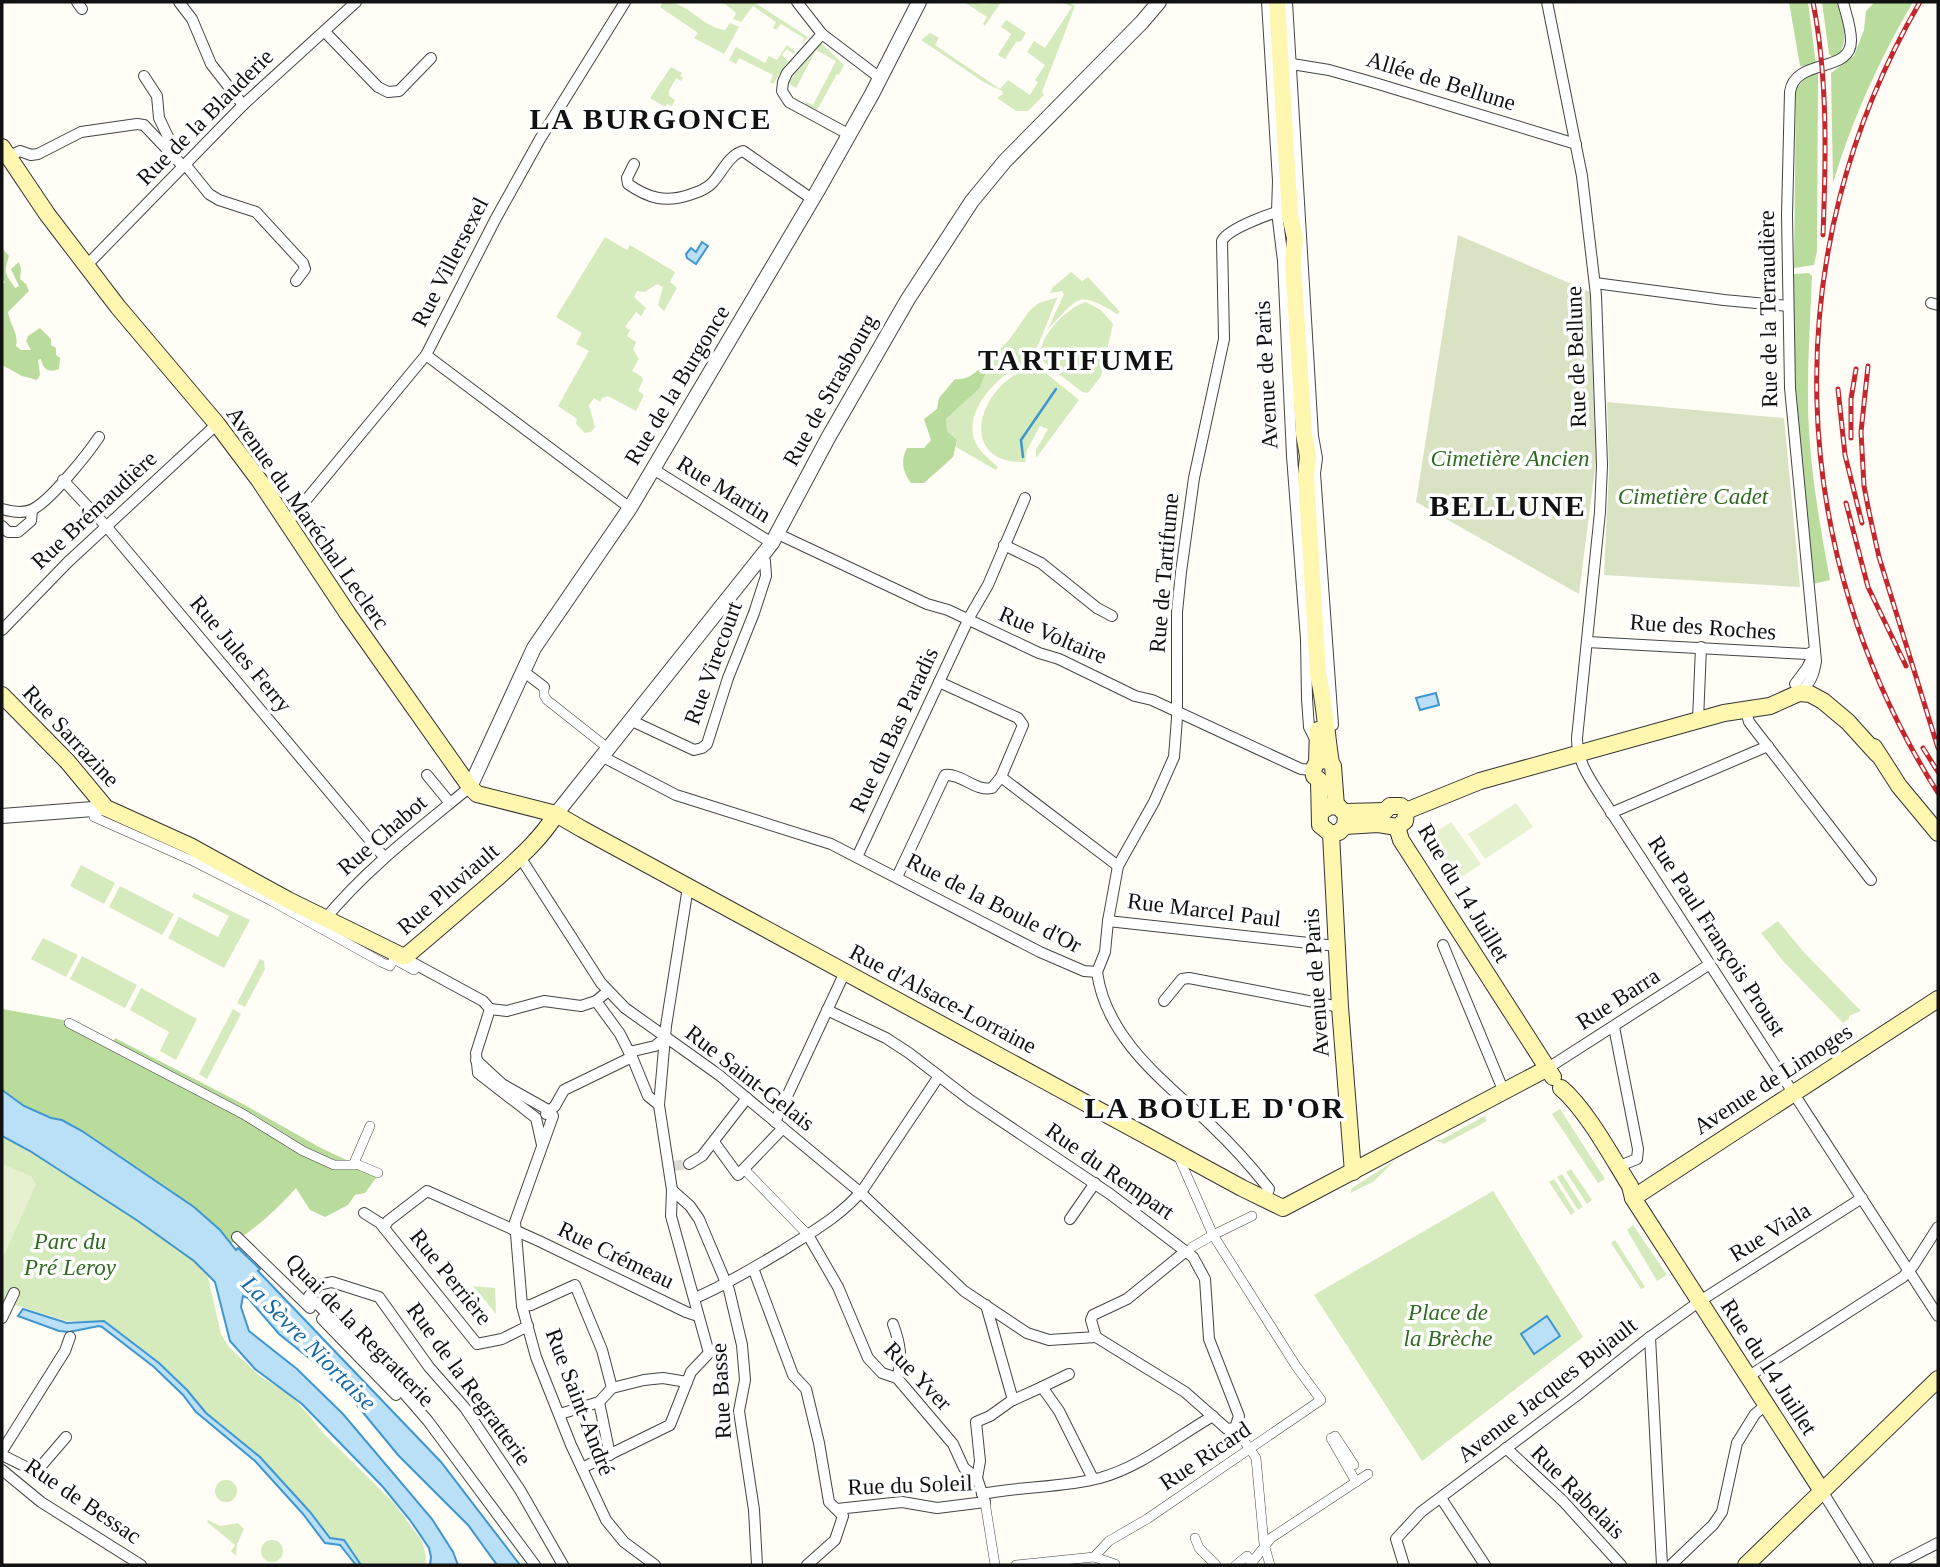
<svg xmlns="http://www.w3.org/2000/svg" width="1940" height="1567" font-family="Georgia,serif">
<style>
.green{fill:#d5ebbd}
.forest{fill:#b9dc9c}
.cemetery{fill:#d9e3c4}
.pitch{fill:#e6f2cf}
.water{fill:#b9e0f7;stroke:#3f96cf;stroke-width:2}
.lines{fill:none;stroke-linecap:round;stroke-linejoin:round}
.stream{stroke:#3f96cf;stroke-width:2.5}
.minor-tunnel{stroke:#dbdad3;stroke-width:10;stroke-dasharray:10 5;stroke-linecap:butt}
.pedestrian-casing{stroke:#444;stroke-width:10}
.minor-casing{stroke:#444;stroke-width:12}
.tertiary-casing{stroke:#444;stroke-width:16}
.secondary-casing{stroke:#333;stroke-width:18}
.pedestrian{stroke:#fff;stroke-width:9}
.minor{stroke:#fff;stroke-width:10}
.tertiary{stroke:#fff;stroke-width:14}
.secondary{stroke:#fff6b0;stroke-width:16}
.rail-casing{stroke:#c4262e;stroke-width:5}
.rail{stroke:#fff;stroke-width:2.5;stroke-dasharray:8;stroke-linecap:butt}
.labels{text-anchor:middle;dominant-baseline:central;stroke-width:7;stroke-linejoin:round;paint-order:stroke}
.street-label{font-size:23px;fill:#111;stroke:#fff}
.park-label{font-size:23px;font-style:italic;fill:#2f6b1f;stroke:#fff}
.water-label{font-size:24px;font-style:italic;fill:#1768a6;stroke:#fff}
.district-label{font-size:30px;font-weight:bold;letter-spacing:2px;fill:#111;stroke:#fff}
</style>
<rect width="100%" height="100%" fill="#fffdf5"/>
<g class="green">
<path d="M663 2C691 2 700 27 725 30L730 23 739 27 724 54 694 38 698 33 660 7Z"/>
<path d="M723 2H754L808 37 802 44 804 38 781 24 776 30 773 28 776 22 753 6 741 22 733 19 736 13Z"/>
<path d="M964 2 986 4 1001 2 985 26 983 24 987 17Z"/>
<path d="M1062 2H1068L1075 6 1042 92 1044 95 1028 111H1016L997 98 1003 94 1002 91 985 83 921 40 930 33 939 38 935 45 1000 89 1008 80 1030 95 1038 82 1035 80 1045 65 1027 52 1034 41 1045 48 1072 7Z"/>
<path d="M1006 20 1026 33 1021 41 1016 42 1005 59 998 55 1011 34 1001 27Z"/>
<path d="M820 42 844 65 839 75 837 74 817 110 805 104 806 102 813 105 836 61 816 50 796 88 788 83Z"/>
<path d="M787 45 796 52 794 54 787 49 782 55 788 61 773 84 770 82 773 75 739 58 736 64 729 60 736 47 765 63 769 56 777 60Z"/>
<path d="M671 67 682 73 680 76 683 77 681 81 676 78 669 91V96L675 100 672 106 667 104 665 107 650 98Z"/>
<path d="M605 237 627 250 630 245 675 272 670 282 677 288 664 311 658 305 663 287 657 284 645 292 637 291 634 297 646 308 641 316 636 312 625 327 630 330 627 336 636 342 633 349 639 359 632 371 642 377 643 380 638 391 644 395 636 411 608 396 602 398 600 402 594 398 589 405 595 427 591 432 585 433 576 424 577 419 558 406 589 351 576 344 582 333 556 317Z"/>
<path d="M1071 272 1082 281 1088 277 1120 312 1117 314C1076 289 1079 298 1048 329L1064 294 1062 291 1050 293 1053 287Z"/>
<path d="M1058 297C1050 313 1041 343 1032 356 1028 362 1016 366 1010 371 991 385 966 412 974 439 978 451 989 459 998 467L996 470 956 447 957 440 947 431 946 419 980 388 992 356 1009 340 1030 310 1039 303Z"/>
<path d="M1086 302 1101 310 1113 324 1101 376 1088 393 1082 392 1045 363C1028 345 1068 306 1086 302Z"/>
<path d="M1034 368 1046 373 1079 400 1036 458V450L1048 429 1040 426 1027 450 1025 462C950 463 984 375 1034 368Z"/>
<path d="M81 865 115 883 104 904 70 886Z"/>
<path d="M120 886 174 914 162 935 109 907Z"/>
<path d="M194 893 250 920 224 968 168 938 179 917 218 937 229 916 192 897Z"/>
<path d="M1778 921 1801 949 1861 1011 1849 1016V1019L1843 1023 1783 961 1761 933Z"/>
<path d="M43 938 78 955 66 977 31 959Z"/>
<path d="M82 956 137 985 125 1008 70 979Z"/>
<path d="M260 959 264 961 265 969 245 1007 237 1003Z"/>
<path d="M141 988 197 1019 176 1060 160 1051 169 1032 130 1010Z"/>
<path d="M233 1009 241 1014 207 1079 199 1074Z"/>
<path d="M1560 1109 1605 1179 1598 1183 1552 1114Z"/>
<path d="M1485 1116 1487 1121 1444 1144 1435 1140H1441Z"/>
<path d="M2 1136 30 1151 138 1221 194 1261 208 1277 221 1334 229 1347 260 1376 290 1395 309 1415 323 1433 394 1503 422 1541 426 1556 425 1565H359L343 1541 328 1539 283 1486 203 1412 186 1392 101 1321H66L2 1301Z"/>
<path d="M1397 1159 1373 1182 1350 1193 1352 1188Z"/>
<path d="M1571 1169 1592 1200 1587 1204 1566 1172Z"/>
<path d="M1562 1174 1583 1207 1578 1210 1557 1177Z"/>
<path d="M1554 1179 1575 1212 1571 1215 1549 1182Z"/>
<path d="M1493 1191 1583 1337 1422 1461 1314 1295Z"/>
<path d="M1633 1225 1667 1275 1657 1281 1627 1230Z"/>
<path d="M1615 1240 1645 1287 1641 1289 1611 1243Z"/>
<path d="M473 1286 495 1288 496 1314Z"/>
<circle cx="226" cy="1491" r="11"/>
<path d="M208 1520 220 1526 238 1523 244 1529 237 1544 236 1556 231 1551 235 1545 207 1522Z"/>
<circle cx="272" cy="1551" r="11"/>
</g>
<g class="forest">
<path d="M1789 2H1808L1816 65 1800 66Z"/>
<path d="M1822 2H1837C1842 24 1852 40 1835 59L1829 54Z"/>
<path d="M1875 2H1913C1879 60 1852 119 1833 183L1831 73 1854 56 1864 30 1866 11Z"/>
<path d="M1818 73 1817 251 1814 265 1794 268 1796 89 1807 76Z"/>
<path d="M2 248 9 256C4 273 4 272 15 288L19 286 11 269 19 262 21 269 20 279 26 284 29 291 8 312C10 325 19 334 16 346L21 350H31L26 341 28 336 40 328 51 339V345L56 348V355L60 358 59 369C49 373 43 370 41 359L38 360 40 375 37 380 22 376 2 365V285L5 282 2 279Z"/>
<path d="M1809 273 1812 276C1810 328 1806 380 1809 431 1812 481 1821 531 1830 580L1813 584 1797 418 1793 307 1794 274Z"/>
<path d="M992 356 980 388 946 419 947 431 957 440 953 457 924 483H911C903 472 900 461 907 448H924L931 440 924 419 937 409 939 398 955 379C971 381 981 367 992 356Z"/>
<path d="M2 1009 70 1021 113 1043 115 1038 243 1104 321 1148 378 1175 365 1193 355 1195 348 1205 325 1217 310 1210 296 1188C277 1210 255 1229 231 1244L220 1230 82 1131 62 1120 51 1118 24 1106 2 1090Z"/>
</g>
<g class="cemetery">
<path d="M1458 235 1590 292 1596 461 1579 594 1416 502Z"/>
<path d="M1607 402 1784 418 1800 587 1604 575 1609 471Z"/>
</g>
<g class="pitch">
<path d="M1516 803 1533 827 1485 859 1468 834Z"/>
<path d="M1451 822 1481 864 1459 879 1428 837Z"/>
<path d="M2 1164 31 1176 36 1184 2 1260Z"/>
</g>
<g class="water">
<path d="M702 242 708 246 696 264 687 258 686 254 691 248 696 252Z"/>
<path d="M1436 693 1439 705 1420 710 1416 698Z"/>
<path d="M2 1090 24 1106 51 1118 62 1120 82 1131 194 1207 220 1230 236 1250 238 1248 260 1269 258 1271 441 1462 520 1565H497L468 1525 398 1455 356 1404 314 1362 279 1334 248 1298 243 1296 241 1307 249 1331 297 1369 343 1414 432 1519 453 1552 458 1565H430L431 1557 429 1548 410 1520 383 1487 302 1404 255 1369 230 1341 215 1282 194 1261 138 1221 30 1151 2 1136Z"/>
<path d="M23 1309 67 1323 104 1321 159 1363 187 1390 206 1413 260 1457 310 1512 330 1538 344 1540 361 1565H356L340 1545 325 1543 303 1514 255 1461 196 1412 183 1395 154 1367 102 1327 99 1326 69 1332 59 1331 18 1316Z"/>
<path d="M1547 1316 1560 1336 1534 1354 1521 1334Z"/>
</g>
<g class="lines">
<path class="stream" d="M1023 457 1021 440 1056 389"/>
<path class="minor-tunnel" d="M673 1166 689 1164"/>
<defs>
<g id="pedestrian">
<path d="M544 687V695L547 700 609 749"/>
<path d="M93 809 94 817 193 861 270 900 381 962 390 966 394 959 414 970"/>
<path d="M69 1023 243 1114 303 1151 334 1165H355"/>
<path d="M370 1126 354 1163 378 1173"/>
<path d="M744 1169 808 1235"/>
<path d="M1192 1247 1213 1235 1252 1216"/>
<path d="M1235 1428 1256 1458 1264 1544 1270 1565"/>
<path d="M1335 1436 1354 1465"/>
<path d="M1331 1438 1356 1482"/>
<path d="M985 1502 995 1565"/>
<path d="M1195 1538 1199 1548 1216 1565"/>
<path d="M1094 1557 1115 1564"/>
<path d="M1016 1565 1094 1557 1109 1541 1147 1519 1321 1400 1296 1366 1213 1235 1177 1153"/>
<path d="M1236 1565 1247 1556 1252 1562"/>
<path d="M1250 1565 1271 1538 1368 1474"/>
</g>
<g id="minor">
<path d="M77 2 82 9"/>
<path d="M179 2 192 19 211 64 243 105"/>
<path d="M797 2 822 34 880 78"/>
<path d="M1267 2 1278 181 1277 212 1283 261 1292 456 1306 639 1307 699 1309 727 1316 741"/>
<path d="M1287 2 1313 436 1317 458 1315 473 1333 725"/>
<path d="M1547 2 1582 176 1596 295 1602 465 1600 512 1577 738C1577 762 1590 779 1602 798L1938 1316"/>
<path d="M325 32 378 87 388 92 399 91 431 58"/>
<path d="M822 34 787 73 783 82 782 91 789 102 848 134"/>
<path d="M1292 64 1329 70 1375 83 1576 144"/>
<path d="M144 76 157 96 159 118 171 143 170 154"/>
<path d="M7 157 20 151 31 155 38 154 81 132 137 124 144 125 180 163 188 168 209 194 219 200 256 212 303 263 305 269 296 281"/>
<path d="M634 164 627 178 628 184C648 198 665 203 689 195 698 192 707 189 713 182 722 172 730 154 743 151L812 199"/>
<path d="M86 266 243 105 356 2"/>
<path d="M1595 283 1724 300 1788 306"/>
<path d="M1931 303 1938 305"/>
<path d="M426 355 630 508"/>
<path d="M653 469 772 543"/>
<path d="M63 480 106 526 384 857"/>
<path d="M2 509C12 512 25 514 35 508 52 498 87 455 99 437"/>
<path d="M287 523 426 355 495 220 540 139 625 2"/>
<path d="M2 526 8 532H18L31 521 32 510"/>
<path d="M778 534 927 604 948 610 1039 653 1059 659 1135 696 1152 700 1301 769 1313 770"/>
<path d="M1004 545 1041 563 1097 608 1112 616"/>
<path d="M2 630 68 562 217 424"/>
<path d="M1587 642 1807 654 1815 651"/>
<path d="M523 671 544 687"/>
<path d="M1795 684 1807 668 1814 654"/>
<path d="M1799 693C1810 684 1814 675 1816 661L1790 388 1787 215 1790 92C1795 57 1852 74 1851 40 1851 27 1846 14 1843 2"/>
<path d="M1746 711 1749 722 1871 880"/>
<path d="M630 720 694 750 702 748 707 744 728 678 754 613 766 576 765 561 762 556"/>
<path d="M1698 720 1701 647"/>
<path d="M603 757 676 795 831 844 1040 952 1084 971 1097 972"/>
<path d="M427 775 450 803"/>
<path d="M1001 777 1118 866"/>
<path d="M1611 813 1768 746"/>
<path d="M520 857 601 983 625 1008 719 1075 861 1193 964 1291 1027 1333 1049 1340 1096 1337"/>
<path d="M857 857 970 616 988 585 1025 498"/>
<path d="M897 877 945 775C961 773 976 792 992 788L1001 777 1023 725 1018 718 939 682"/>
<path d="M325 919C367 868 419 829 470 787"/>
<path d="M1108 921 1336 946"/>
<path d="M1443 945 1504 1092"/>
<path d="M406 956 413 963 483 1001 490 1009"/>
<path d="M1097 972 1105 952 1108 921 1118 866 1154 802 1174 757 1177 718V612L1181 572 1194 478 1224 339 1222 241C1228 228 1276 211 1290 209"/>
<path d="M1097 972C1106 1039 1165 1082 1211 1125 1232 1145 1251 1166 1269 1189L1265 1200"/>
<path d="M596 1001 620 1034 629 1052"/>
<path d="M1164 1001 1182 979 1189 978 1340 1007"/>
<path d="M490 1009 476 1053 478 1073 536 1118 542 1145"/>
<path d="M490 1009 507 1011 544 1001 581 1006 596 1001 607 992"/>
<path d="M827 1010 886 1038 909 1053 970 1100 1110 1194 1193 1257 1205 1279 1209 1339 1239 1416 1235 1428 1227 1429 1185 1392 1096 1337"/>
<path d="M1614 1027 1638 1149 1637 1159 1617 1167"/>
<path d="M632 1057 648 1096 659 1105"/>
<path d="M632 1057 629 1052 655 1046 665 1038"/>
<path d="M476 1060 502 1084 550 1111 553 1116 515 1222 522 1306 536 1357 571 1445 606 1520 624 1542 655 1565"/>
<path d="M1548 1068 1710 964"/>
<path d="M546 1114 555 1106 564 1090 632 1057"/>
<path d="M775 1122 845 972"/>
<path d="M714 1142 738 1175 783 1128"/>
<path d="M689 1164 702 1156 747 1098"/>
<path d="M672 1190 690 1206 699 1219 729 1290 742 1345 745 1380 739 1411 754 1510 757 1565"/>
<path d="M364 1213 380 1223 477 1344 502 1339 528 1326"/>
<path d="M1070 1219 1095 1183"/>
<path d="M384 1228 388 1221 427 1191 539 1241 686 1312 698 1316"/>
<path d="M808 1235 838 1287 868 1358 882 1373 897 1378 953 1444 964 1468 977 1478 985 1502 937 1508 902 1502 837 1509"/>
<path d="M237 1237 310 1308"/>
<path d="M753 1268 793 1375 806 1389 819 1443 829 1502 843 1516 835 1540 807 1565"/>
<path d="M695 1298C726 1285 753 1268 782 1251 810 1233 843 1215 864 1188L939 1076"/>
<path d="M986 1305 1013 1400"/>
<path d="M522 1306 531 1305 575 1285 602 1350 612 1388"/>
<path d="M2 1318 14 1293"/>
<path d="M322 1319 396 1395"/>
<path d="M893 1324C900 1343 903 1359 897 1378"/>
<path d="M1096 1337 1091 1320 1093 1315 1127 1299 1186 1251"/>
<path d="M1650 1337 1662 1565"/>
<path d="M1749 1376 1903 1277 1913 1266 1938 1227"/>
<path d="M1042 1387 1069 1374"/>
<path d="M599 1402 610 1455"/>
<path d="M560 1414 599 1402 612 1388 644 1380 663 1378 687 1382"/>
<path d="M1506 1448 1563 1501 1621 1565"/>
<path d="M2 1451 65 1351 70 1337"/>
<path d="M2 1455 36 1472 66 1437"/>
<path d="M582 1468 670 1425 691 1372 709 1353 671 1216 672 1190 659 1105 666 1026 688 887"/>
<path d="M2 1470 41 1502 141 1565"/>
<path d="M977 1478 980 1461 976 1422 990 1416 1011 1401 1042 1387 1059 1411 1093 1479"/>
<path d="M1822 1491 1868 1565"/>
<path d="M982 1494C1021 1486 1062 1488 1100 1478 1141 1467 1176 1437 1213 1416"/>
<path d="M1441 1498 1485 1565"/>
<path d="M535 1565 428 1421 383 1369 309 1296 319 1285 332 1282 379 1297 429 1367 465 1408 520 1490 563 1565"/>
<path d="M1404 1565 1396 1539 1421 1512 1576 1396 1650 1337 1700 1301 1862 1198"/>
<path d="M1671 1565 1713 1525 1722 1512 1737 1443 1755 1414 1767 1404"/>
<path d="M1895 1565 1938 1543"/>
</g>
<g id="tertiary">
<path d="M470 787 534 648 630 508 818 190 872 94 919 2"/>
<path d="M556 814 772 543 828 438 908 299 972 201 1005 161 1142 22 1159 2"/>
<path d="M2 816 106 808"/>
</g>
<g id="secondary">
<path d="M1277 2 1290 216 1295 238 1293 263 1304 434 1308 456 1306 475 1318 674C1325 703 1326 733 1331 763"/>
<path d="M2 147 47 214 118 307 217 424 259 480 348 614 470 787 477 794 556 814 582 829 1242 1188 1283 1208 1548 1068"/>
<path d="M2 695 67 761 106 808 190 846 288 900 402 956H406C437 930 467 904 497 878 519 858 541 839 556 814"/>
<path d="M1318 730 1317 762 1313 770 1314 776 1319 780"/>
<path d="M1874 747 1899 786 1938 833"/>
<path d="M1322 760 1329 761 1333 766 1336 806"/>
<path d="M1319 780 1320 825 1331 834 1339 832 1345 826 1346 815 1339 807 1330 806 1321 812"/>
<path d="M1406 811 1480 781 1724 713 1770 706 1799 693 1810 694 1823 701 1848 722 1877 754"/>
<path d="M1344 812 1385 811"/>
<path d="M1345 826 1378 824 1397 827 1405 821 1406 811 1401 806H1390L1385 811"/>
<path d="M1397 827 1401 840 1553 1077"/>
<path d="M1331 834 1340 1007 1353 1172"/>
<path d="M1561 1088C1586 1109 1612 1157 1630 1186L1633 1198 1822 1491"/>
<path d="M1633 1198 1938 999"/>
<path d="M1746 1565 1938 1379"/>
</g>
</defs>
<use href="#pedestrian" class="pedestrian-casing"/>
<use href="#minor" class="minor-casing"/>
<use href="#tertiary" class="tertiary-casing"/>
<use href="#secondary" class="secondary-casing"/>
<use href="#pedestrian" class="pedestrian"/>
<use href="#minor" class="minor"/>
<use href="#tertiary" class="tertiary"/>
<use href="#secondary" class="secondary"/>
<defs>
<g id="rail">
<path d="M1813 2C1828 79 1826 157 1823 235"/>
<path d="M1920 2C1775 251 1784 550 1938 793"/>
<path d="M1868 366 1861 432 1864 486 1869 512 1879 557 1938 748"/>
<path d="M1838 389 1845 455 1862 523"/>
<path d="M1851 438V399L1856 369"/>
<path d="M1846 503 1868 587 1906 666"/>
<path d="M1923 748 1938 772"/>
</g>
</defs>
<use href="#rail" class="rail-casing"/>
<use href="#rail" class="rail"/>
</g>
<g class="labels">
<g class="street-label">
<text transform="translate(1441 81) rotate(17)">Allée de Bellune</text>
<text transform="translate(205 117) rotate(-45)">Rue de la Blauderie</text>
<text transform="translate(450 262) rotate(-63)">Rue Villersexel</text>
<text transform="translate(1768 309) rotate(-91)">Rue de la Terraudière</text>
<text transform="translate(1576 357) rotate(-92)">Rue de Bellune</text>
<text transform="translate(1266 375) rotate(-93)">Avenue de Paris</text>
<text transform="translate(677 385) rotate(-59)">Rue de la Burgonce</text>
<text transform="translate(830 390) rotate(-61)">Rue de Strasbourg</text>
<text transform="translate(724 489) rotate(32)">Rue Martin</text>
<text transform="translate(94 510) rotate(-43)">Rue Brémaudière</text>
<text transform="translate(308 518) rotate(55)">Avenue du Maréchal Leclerc</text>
<text transform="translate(1164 573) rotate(-85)">Rue de Tartifume</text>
<text transform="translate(1703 627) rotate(4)">Rue des Roches</text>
<text transform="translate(1053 635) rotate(23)">Rue Voltaire</text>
<text transform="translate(241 654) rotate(50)">Rue Jules Ferry</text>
<text transform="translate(713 663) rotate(-70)">Rue Virecourt</text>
<text transform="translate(894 730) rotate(-65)">Rue du Bas Paradis</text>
<text transform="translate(71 736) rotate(47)">Rue Sarrazine</text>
<text transform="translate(382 835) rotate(-41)">Rue Chabot</text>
<text transform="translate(448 889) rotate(-41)">Rue Pluviault</text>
<text transform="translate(1464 893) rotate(59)">Rue du 14 Juillet</text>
<text transform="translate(994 903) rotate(27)">Rue de la Boule d'Or</text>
<text transform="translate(1204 910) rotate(7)">Rue Marcel Paul</text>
<text transform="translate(1717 936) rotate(57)">Rue Paul François Proust</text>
<text transform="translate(1316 983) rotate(-94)">Avenue de Paris</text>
<text transform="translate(943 999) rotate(28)">Rue d'Alsace-Lorraine</text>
<text transform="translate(1618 999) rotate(-33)">Rue Barra</text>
<text transform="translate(750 1078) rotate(38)">Rue Saint-Gelais</text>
<text transform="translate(1773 1079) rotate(-33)">Avenue de Limoges</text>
<text transform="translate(1110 1171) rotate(35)">Rue du Rempart</text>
<text transform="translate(1770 1232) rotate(-32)">Rue Viala</text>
<text transform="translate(616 1255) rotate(26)">Rue Crémeau</text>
<text transform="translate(451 1277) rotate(51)">Rue Perrière</text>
<text transform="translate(360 1330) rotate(46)">Quai de la Regratterie</text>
<text transform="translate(1769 1367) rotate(57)">Rue du 14 Juillet</text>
<text transform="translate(918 1376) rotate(46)">Rue Yver</text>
<text transform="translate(469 1384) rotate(54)">Rue de la Regratterie</text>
<text transform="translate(1547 1390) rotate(-38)">Avenue Jacques Bujault</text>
<text transform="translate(721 1391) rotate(-93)">Rue Basse</text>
<text transform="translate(580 1402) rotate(69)">Rue Saint-André</text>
<text transform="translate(1205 1456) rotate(-34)">Rue Ricard</text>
<text transform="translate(910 1485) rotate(-2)">Rue du Soleil</text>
<text transform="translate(1578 1492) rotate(45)">Rue Rabelais</text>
<text transform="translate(83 1501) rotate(34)">Rue de Bessac</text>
</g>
<g class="park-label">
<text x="1510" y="458">Cimetière Ancien</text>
<text x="1693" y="496">Cimetière Cadet</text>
<text x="70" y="1241">Parc du<tspan x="70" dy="26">Pré Leroy</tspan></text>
<text x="1448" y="1312">Place de<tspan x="1448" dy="26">la Brèche</tspan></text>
</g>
<g class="water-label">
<text transform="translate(309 1343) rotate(45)">La Sèvre Niortaise</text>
</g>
<g class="district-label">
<text x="651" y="118">LA BURGONCE</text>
<text x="1077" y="359">TARTIFUME</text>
<text x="1508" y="505">BELLUNE</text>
<text x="1215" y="1107">LA BOULE D'OR</text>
</g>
</g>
<rect width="1940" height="1567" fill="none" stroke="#111111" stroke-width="7"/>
</svg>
